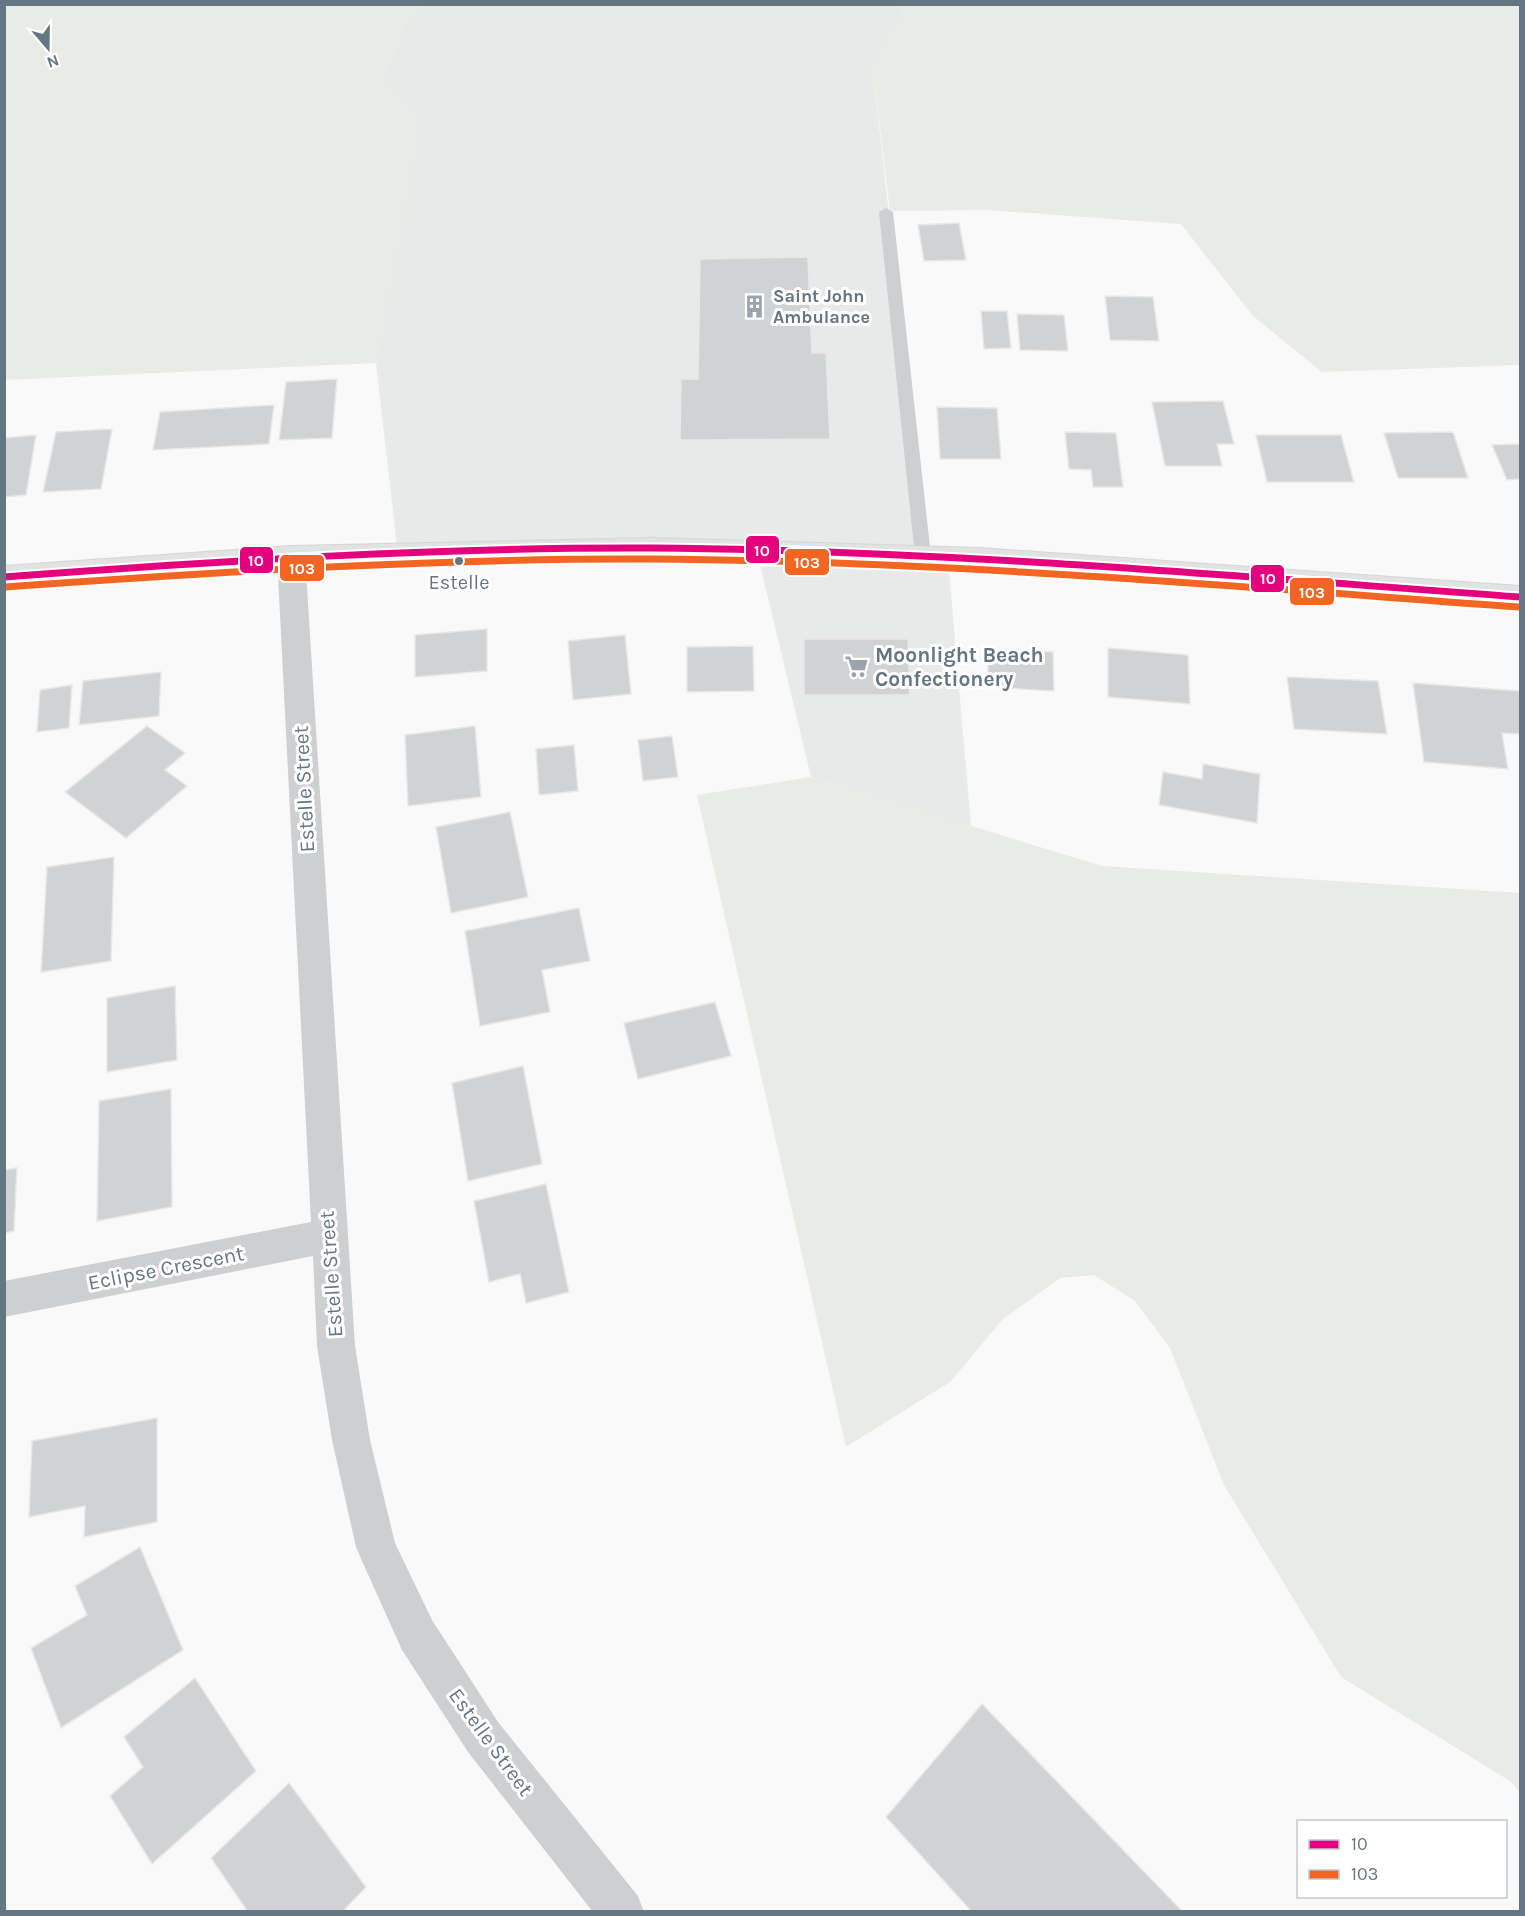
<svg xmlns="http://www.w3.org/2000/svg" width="1525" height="1916" font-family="Karla,sans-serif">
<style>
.built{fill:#e8e9e9}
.green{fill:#e8ebe6}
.building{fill:#d0d2d3;stroke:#e8e8e8;stroke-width:1.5}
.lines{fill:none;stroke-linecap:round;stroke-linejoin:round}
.secondary-casing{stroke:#d5d6d7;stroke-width:2}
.lane{fill:#cecfd0;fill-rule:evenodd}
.street{fill:#cecfd0;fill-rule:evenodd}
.secondary{fill:#e1e2e2;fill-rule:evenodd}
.bus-1-casing{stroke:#fff;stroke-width:11}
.bus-2-casing{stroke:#fff;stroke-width:11}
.bus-1{stroke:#e5007d;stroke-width:7}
.bus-2{stroke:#f26522;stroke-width:7}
.bus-dot{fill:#657683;stroke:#fff;stroke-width:2}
.labels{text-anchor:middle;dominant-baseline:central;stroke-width:6;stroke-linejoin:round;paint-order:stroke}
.far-poi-label{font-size:18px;font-weight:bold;fill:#657683;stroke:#fff;text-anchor:start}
.bus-label{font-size:20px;fill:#657683;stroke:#fff}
.poi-label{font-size:21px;font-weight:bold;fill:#657683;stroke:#fff;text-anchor:start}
.street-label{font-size:21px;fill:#657683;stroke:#fff}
.line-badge{stroke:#fff;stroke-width:2}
.badge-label{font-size:16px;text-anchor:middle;font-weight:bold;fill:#fff}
</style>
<rect width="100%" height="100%" fill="#f9f9f9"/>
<path class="built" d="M422 5H895L904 13 873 71 927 558 948 559 971 826 811 777 757 552 398 555 376 363 421 123 383 79 406 21Z"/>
<g class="green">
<path d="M4 5H422L406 21 383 79 422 123 376 363 5 380Z"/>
<path d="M895 5H1520V365L1322 372 1253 316 1181 224 987 210 890 211 873 71 904 13Z"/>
<path d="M811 777 1102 866 1520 893V1792L1510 1781 1341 1677 1224 1485 1170 1348 1135 1301 1094 1275 1060 1278 1003 1319 950 1382 846 1447 697 795Z"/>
</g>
<g class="building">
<path d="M959 223 966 260 924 261 918 225Z"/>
<path d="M808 257 812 353H826L830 439 680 440 681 379H698L700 259Z"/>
<path d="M1105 296 1153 297 1159 341 1110 340Z"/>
<path d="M981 311H1007L1011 348 984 349Z"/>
<path d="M1017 314 1064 315 1068 351 1020 350Z"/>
<path d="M337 379 332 438 279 440 286 382Z"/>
<path d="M1223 401 1234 444H1217L1222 466H1165L1152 402Z"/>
<path d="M274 405 269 444 153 450 160 412Z"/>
<path d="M937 407 997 408 1001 459H940Z"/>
<path d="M112 429 101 489 43 492 56 432Z"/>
<path d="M1065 432 1116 433 1123 487H1093L1091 470 1069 469Z"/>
<path d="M1453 432 1468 478H1398L1384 433Z"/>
<path d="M36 435 26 495 4 497V438Z"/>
<path d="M1256 435H1341L1354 482H1267Z"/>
<path d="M1520 444V479L1507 480 1492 445Z"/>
<path d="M487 629V671L415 677V635Z"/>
<path d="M625 635 631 694 573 700 568 641Z"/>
<path d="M804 639H908L910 695H804Z"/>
<path d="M753 646 754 691 687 692V647Z"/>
<path d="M988 648 1053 652 1054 691 988 687Z"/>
<path d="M1108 648 1188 655 1190 704 1108 697Z"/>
<path d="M161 672 159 716 79 725 83 681Z"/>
<path d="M1287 677 1378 681 1387 734 1294 729Z"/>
<path d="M1413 683 1520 691V734L1502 733 1508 769 1424 762Z"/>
<path d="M72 685 69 728 37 732 40 690Z"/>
<path d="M147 726 185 753 165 770 187 786 126 838 65 792Z"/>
<path d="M475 726 481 797 408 806 405 735Z"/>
<path d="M672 736 678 777 643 781 638 740Z"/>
<path d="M574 745 578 791 539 795 536 749Z"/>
<path d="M1203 764 1260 774 1257 823 1159 805 1163 772 1202 779Z"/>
<path d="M510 812 528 897 451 913 436 827Z"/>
<path d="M114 857 111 961 41 972 47 867Z"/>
<path d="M579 908 590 961 542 970 550 1012 480 1026 465 931Z"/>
<path d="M175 986 177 1060 107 1072V998Z"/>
<path d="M715 1002 731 1056 638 1079 624 1023Z"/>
<path d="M523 1066 542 1164 468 1181 452 1083Z"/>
<path d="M171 1089 172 1207 97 1221 99 1101Z"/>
<path d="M17 1168 14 1231 4 1233V1170Z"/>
<path d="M546 1184 569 1292 526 1303 520 1274 489 1282 474 1201Z"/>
<path d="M157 1418V1522L84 1537 85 1506 29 1517 32 1441Z"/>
<path d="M140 1547 183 1650 61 1728 31 1648 87 1615 75 1586Z"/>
<path d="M195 1678 256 1771 152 1864 110 1796 143 1767 124 1737Z"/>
<path d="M982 1704 1183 1912H972L886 1817Z"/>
<path d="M289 1783 366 1887 342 1912H248L211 1858Z"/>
</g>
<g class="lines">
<defs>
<path id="secondary" d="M653 538 980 548 1520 586V608L980 568 653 558 291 566 4 588V566L291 546Z"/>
</defs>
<use href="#secondary" class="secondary-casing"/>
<path class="lane" d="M886 208 893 212 931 556 923 562 915 556 879 212Z"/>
<path class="street" d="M291 546 301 549 305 556 355 1346 370 1440 395 1543 432 1620 498 1722 638 1896 644 1912H593L468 1752 402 1650 362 1561 356 1547 332 1440 317 1346 313 1256 4 1317V1281L311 1222 277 556 281 549Z"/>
<use href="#secondary" class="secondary"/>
<defs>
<path id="bus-1" d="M4 577C220 561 436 547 652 548 942 550 1231 576 1520 597"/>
<path id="bus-2" d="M5 587C220 572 436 558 652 559 942 561 1230 586 1519 607"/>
</defs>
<use href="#bus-1" class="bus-1-casing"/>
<use href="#bus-2" class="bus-2-casing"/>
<use href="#bus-1" class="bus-1"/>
<use href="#bus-2" class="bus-2"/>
</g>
<defs>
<symbol id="building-bare" viewBox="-9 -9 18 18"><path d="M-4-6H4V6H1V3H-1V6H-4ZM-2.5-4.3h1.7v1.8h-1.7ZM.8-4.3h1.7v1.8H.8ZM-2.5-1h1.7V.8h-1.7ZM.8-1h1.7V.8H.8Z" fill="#99a4ac" stroke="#fff" stroke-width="2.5" paint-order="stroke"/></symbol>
<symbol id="supermarket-bare" viewBox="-9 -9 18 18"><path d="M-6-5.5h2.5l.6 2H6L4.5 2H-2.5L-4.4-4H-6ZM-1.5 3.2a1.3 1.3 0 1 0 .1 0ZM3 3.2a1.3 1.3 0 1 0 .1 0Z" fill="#99a4ac" stroke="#fff" stroke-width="2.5" paint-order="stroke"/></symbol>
</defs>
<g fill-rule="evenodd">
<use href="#building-bare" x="738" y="290" width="33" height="33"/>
<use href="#supermarket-bare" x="840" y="650" width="33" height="33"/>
</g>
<circle class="bus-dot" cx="459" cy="561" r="5"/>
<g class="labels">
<g class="far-poi-label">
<text x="773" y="296">Saint John<tspan x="773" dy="21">Ambulance</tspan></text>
</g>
<g class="bus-label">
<text x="459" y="582">Estelle</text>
</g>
<g class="poi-label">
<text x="875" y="655">Moonlight Beach<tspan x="875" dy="24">Confectionery</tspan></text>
</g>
<g class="street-label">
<text transform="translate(304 789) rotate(-93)">Estelle Street</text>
<text transform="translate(166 1268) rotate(-11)">Eclipse Crescent</text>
<text transform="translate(331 1274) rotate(-94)">Estelle Street</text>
<text transform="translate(491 1742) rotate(54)">Estelle Street</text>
</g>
</g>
<g class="line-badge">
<rect x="745" y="535" width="35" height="29" rx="6" fill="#e5007d"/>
<rect x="239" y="546" width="35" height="28" rx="6" fill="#e5007d"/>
<rect x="784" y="548" width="46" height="28" rx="6" fill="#f26522"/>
<rect x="279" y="554" width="46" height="28" rx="6" fill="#f26522"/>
<rect x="1250" y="564" width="35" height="29" rx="6" fill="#e5007d"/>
<rect x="1289" y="577" width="46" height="29" rx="6" fill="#f26522"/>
</g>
<g class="badge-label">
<text x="762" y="556">10</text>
<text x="256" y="566">10</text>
<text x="807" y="568">103</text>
<text x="302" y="574">103</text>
<text x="1268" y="584">10</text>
<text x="1312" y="598">103</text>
</g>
<rect width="1525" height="1916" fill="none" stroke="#657683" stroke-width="12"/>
<rect x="1297" y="1820" width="210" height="78" fill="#ffffff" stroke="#c1c8cd" stroke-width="1.5"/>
<rect x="1309" y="1840" width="30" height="9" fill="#e5007d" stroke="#c1c8cd" stroke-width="1.5"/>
<text x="1351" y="1850" font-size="18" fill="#657683">10</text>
<rect x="1309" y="1870" width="30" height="9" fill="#f26522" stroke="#c1c8cd" stroke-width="1.5"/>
<text x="1351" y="1880" font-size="18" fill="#657683">103</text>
<g transform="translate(48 48) rotate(160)" stroke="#ffffff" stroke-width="4.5" paint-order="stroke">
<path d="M0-4.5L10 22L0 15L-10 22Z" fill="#657683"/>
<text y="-9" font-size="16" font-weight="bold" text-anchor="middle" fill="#657683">N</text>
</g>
</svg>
